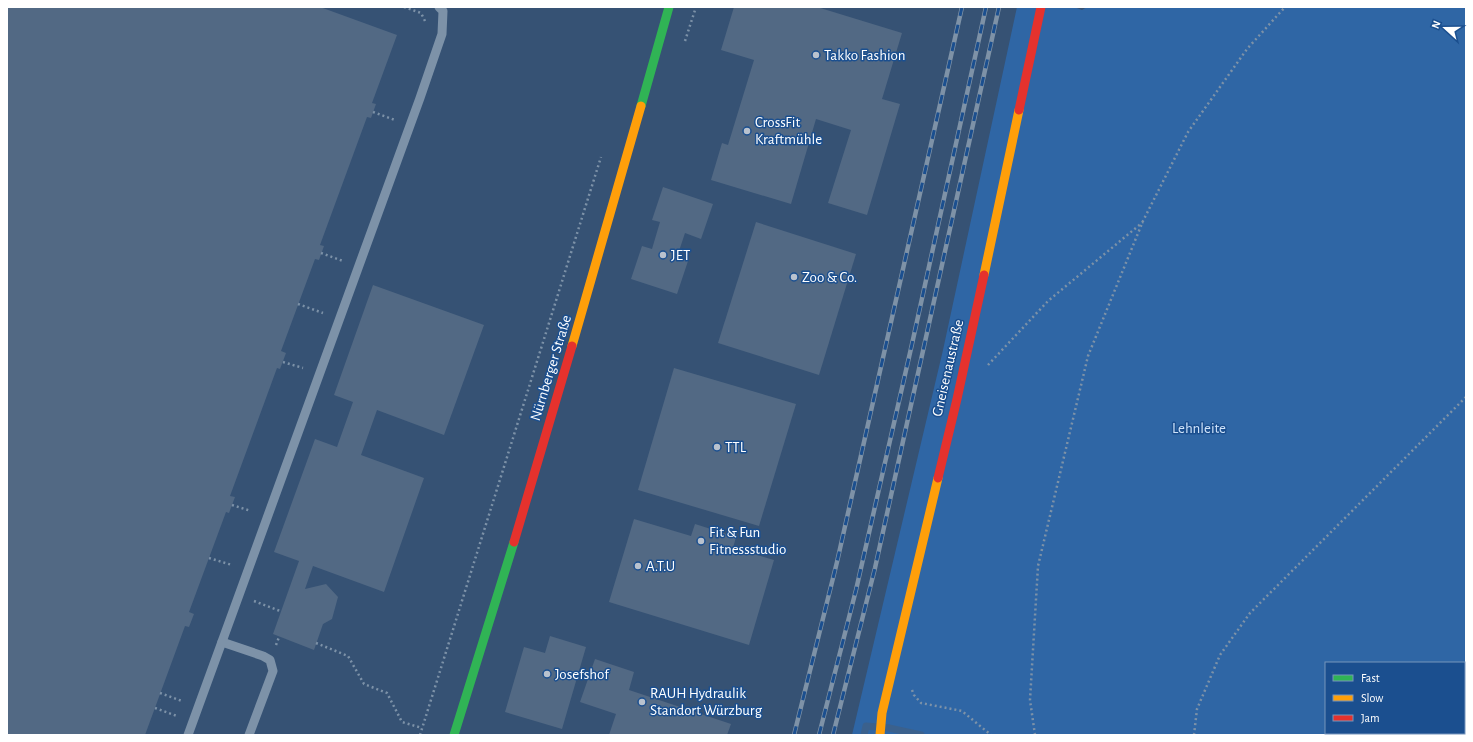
<svg xmlns="http://www.w3.org/2000/svg" width="1473" height="742" font-family="'Alegreya Sans',sans-serif">
<style>
.green{fill:#2f66a5;fill-rule:evenodd}
.lines{fill:none;stroke-linecap:round;stroke-linejoin:round}
.stream{stroke:#3b618d;stroke-width:7}
.building{fill:#526984}
.path{stroke:#7d92a8;stroke-width:2.5;stroke-dasharray:2 3;stroke-linecap:butt}
.lane{stroke:#7d92a8;stroke-width:9}
.fast{stroke:#30b455;stroke-width:9}
.slow{stroke:#ff9f0a;stroke-width:9}
.jam{stroke:#e5322d;stroke-width:9}
.rail-casing{stroke:#7e92a7;stroke-width:4.5}
.rail{stroke:#1b4f8f;stroke-width:3;stroke-dasharray:9;stroke-linecap:butt}
.poi-dot{fill:#b9c2ce;stroke:#1b4f8f;stroke-width:1.5}
.labels{text-anchor:middle;dominant-baseline:central;stroke-width:3;stroke-linejoin:round;paint-order:stroke}
.poi-label{font-size:15px;fill:#fff;stroke:#1b4f8f;text-anchor:start}
.street-label{font-size:15px;fill:#fff;stroke:#1b4f8f}
.park-label{font-size:15px;fill:#cfe3fa;stroke:#1b4f8f}
</style>
<rect width="100%" height="100%" fill="#365274"/>
<path class="green" d="M1017 7H1074L1082 10 1087 7H1466V735H852L943 350ZM1326 663H1464V733H1326Z"/>
<g class="lines">
<path class="stream" d="M864 735 866 726 889 728 921 735"/>
</g>
<g class="building">
<path d="M7 7H320L397 35 372 103 376 104 371 118 367 117 320 245 324 246 319 260 315 259 281 351 286 353 280 369 277 368 230 496 235 497 229 513 226 512 189 612 194 614 189 627 185 626 145 735H7Z"/>
<path d="M734 7H817L902 33 882 99 900 104 867 215 828 203 851 130 816 119 791 204 711 180 722 143 728 145 754 60 721 50Z"/>
<path d="M663 187 713 204 701 239 685 233 677 257 688 261 677 294 631 279 642 246 652 249 660 222 652 220Z"/>
<path d="M756 222 856 254 819 375 718 343Z"/>
<path d="M373 285 484 325 444 435 377 410 361 455 424 478 384 592 313 566 305 589 326 584 338 597 332 619 323 624 314 650 273 634 299 561 274 552 315 439 337 447 353 402 334 395Z"/>
<path d="M674 368 796 404 759 526 638 490Z"/>
<path d="M634 519 691 536 695 524 736 537 733 548 774 560 749 645 609 602Z"/>
<path d="M550 636 586 647 562 729 505 712 524 647 545 653Z"/>
<path d="M595 659 634 672 629 690 731 724 727 735H609L616 714 580 702Z"/>
</g>
<g class="lines">
<g class="path">
<path d="M404 7 421 13 425 21"/>
<path d="M685 41 696 7"/>
<path d="M373 112 395 120"/>
<path d="M321 253 343 261"/>
<path d="M298 304 323 313"/>
<path d="M283 362 303 368"/>
<path d="M988 365 1048 301 1143 222"/>
<path d="M232 505 251 511"/>
<path d="M209 558 232 565"/>
<path d="M254 601 280 611"/>
<path d="M316 643 348 656 364 684 387 693 402 722 422 728"/>
<path d="M276 645 279 637"/>
<path d="M912 690 914 695 921 703 962 711 991 735"/>
<path d="M160 693 182 701"/>
<path d="M155 708 177 716"/>
<path d="M420 735 601 157"/>
<path d="M1035 735 1030 700 1038 566 1088 356 1143 221 1188 132 1247 49 1285 7"/>
<path d="M1194 735 1197 709 1220 655 1250 613 1466 397"/>
</g>
<g class="lane">
<path d="M222 642 263 656 270 660 273 671 249 735"/>
<path d="M188 735 420 98 442 34 443 11 439 7"/>
</g>
<g class="fast">
<path d="M641 106 669 7"/>
<path d="M454 735 514 542"/>
</g>
<g class="slow">
<path d="M984 275 1019 110"/>
<path d="M572 346 641 106"/>
<path d="M880 735 882 713 938 478"/>
</g>
<g class="jam">
<path d="M1019 110 1041 7"/>
<path d="M938 478 957 399 984 275"/>
<path d="M514 542 572 346"/>
</g>
<defs>
<g id="rail">
<path d="M794 735 837 562 962 7"/>
<path d="M819 735 856 590 912 344 986 7"/>
<path d="M833 735 875 568 999 7"/>
</g>
</defs>
<use href="#rail" class="rail-casing"/>
<use href="#rail" class="rail"/>
</g>
<g class="poi-dot">
<circle cx="816" cy="55" r="4"/>
<circle cx="747" cy="131" r="4"/>
<circle cx="663" cy="255" r="4"/>
<circle cx="794" cy="277" r="4"/>
<circle cx="717" cy="447" r="4"/>
<circle cx="701" cy="541" r="4"/>
<circle cx="638" cy="566" r="4"/>
<circle cx="547" cy="674" r="4"/>
<circle cx="642" cy="702" r="4"/>
</g>
<g class="labels">
<g class="poi-label">
<text x="824" y="55">Takko Fashion</text>
<text x="755" y="122">CrossFit<tspan x="755" dy="17">Kraftmühle</tspan></text>
<text x="671" y="255">JET</text>
<text x="802" y="277">Zoo &amp; Co.</text>
<text x="725" y="447">TTL</text>
<text x="709" y="532">Fit &amp; Fun<tspan x="709" dy="17">Fitnessstudio</tspan></text>
<text x="646" y="566">A.T.U</text>
<text x="555" y="674">Josefshof</text>
<text x="650" y="693">RAUH Hydraulik<tspan x="650" dy="17">Standort Würzburg</tspan></text>
</g>
<g class="street-label">
<text transform="translate(551 368) rotate(-73)">Nürnberger Straße</text>
<text transform="translate(948 368) rotate(-77)">Gneisenaustraße</text>
</g>
<g class="park-label">
<text x="1199" y="428">Lehnleite</text>
</g>
</g>
<rect width="1473" height="742" fill="none" stroke="#ffffff" stroke-width="16"/>
<rect x="1325" y="662" width="140" height="72" fill="#1b4f8f" stroke="#7695bc"/>
<rect x="1333" y="675" width="20" height="6" fill="#30b455" stroke="#7695bc"/>
<text x="1361" y="682" font-size="12" fill="#ffffff">Fast</text>
<rect x="1333" y="695" width="20" height="6" fill="#ff9f0a" stroke="#7695bc"/>
<text x="1361" y="702" font-size="12" fill="#ffffff">Slow</text>
<rect x="1333" y="715" width="20" height="6" fill="#e5322d" stroke="#7695bc"/>
<text x="1361" y="722" font-size="12" fill="#ffffff">Jam</text>
<g transform="translate(1445 28) rotate(291)" stroke="#1b4f8f" stroke-width="3" paint-order="stroke">
<path d="M0-3L7 15L0 10L-7 15Z" fill="#ffffff"/>
<text y="-6" font-size="11" font-weight="bold" text-anchor="middle" fill="#ffffff">N</text>
</g>
</svg>
